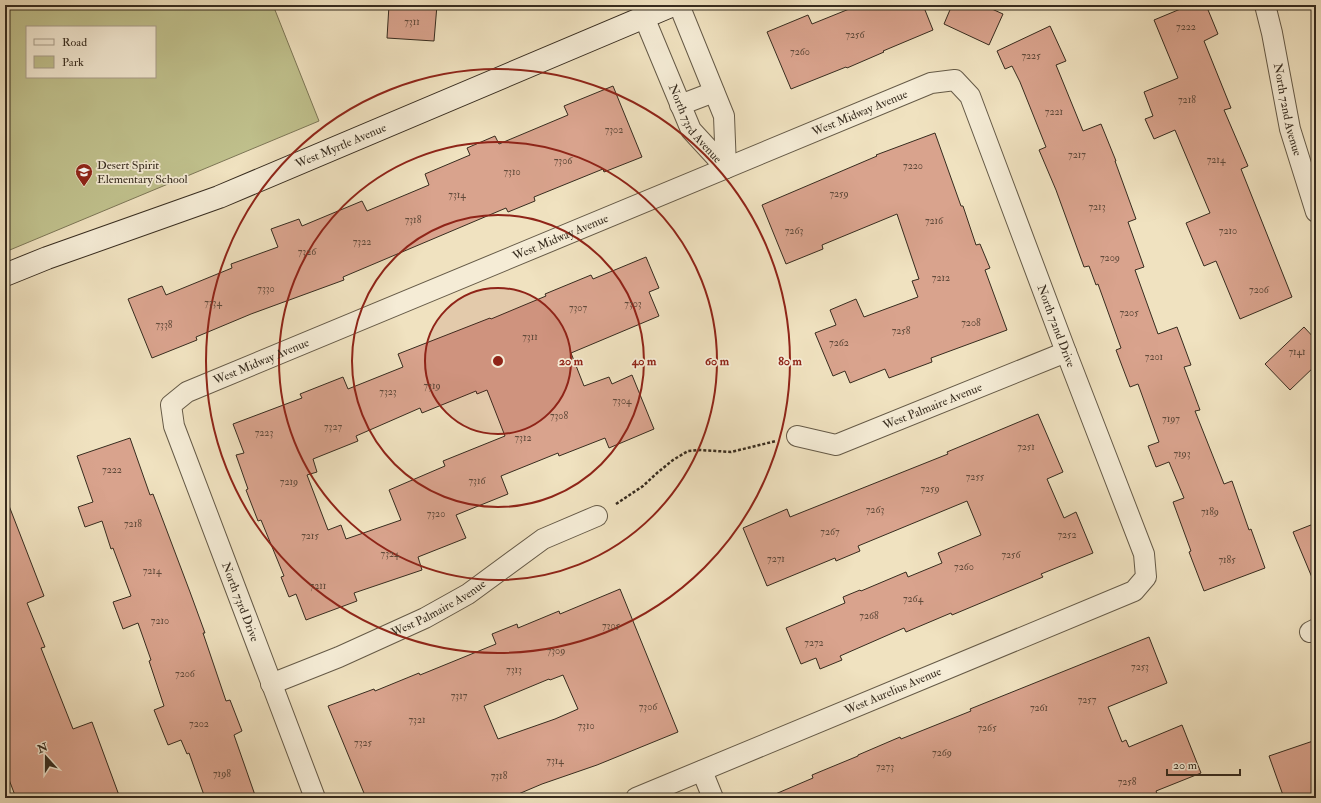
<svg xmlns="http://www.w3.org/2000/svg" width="1321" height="803" font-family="'IM FELL Double Pica',serif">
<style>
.green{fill:#c0c18d;stroke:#7c7656;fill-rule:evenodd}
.building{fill:#d9a38d;stroke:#372c1f;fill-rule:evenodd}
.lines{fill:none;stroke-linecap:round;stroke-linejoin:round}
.street-casing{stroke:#655a47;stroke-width:22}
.secondary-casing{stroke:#372c1f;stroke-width:24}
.path{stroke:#372c1f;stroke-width:2.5;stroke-dasharray:3 2;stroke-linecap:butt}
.street{stroke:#f5ecd6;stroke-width:20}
.secondary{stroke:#f5ecd6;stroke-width:22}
.ring{fill:none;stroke:#8f2418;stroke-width:2}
.labels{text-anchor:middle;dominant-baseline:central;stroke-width:3.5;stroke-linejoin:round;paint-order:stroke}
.number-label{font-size:10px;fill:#604a3a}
.street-label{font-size:12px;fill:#372c1f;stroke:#f5ecd6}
.poi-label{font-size:12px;fill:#372c1f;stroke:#f5ecd6;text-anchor:start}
.centre{fill:#8f2418;stroke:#f5ecd6;stroke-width:2}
.ring-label{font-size:12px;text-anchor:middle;font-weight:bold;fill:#8f2418;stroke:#f5ecd6;stroke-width:3.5;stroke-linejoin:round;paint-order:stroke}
</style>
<rect width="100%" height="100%" fill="#f0e2c0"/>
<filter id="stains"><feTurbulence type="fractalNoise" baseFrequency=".005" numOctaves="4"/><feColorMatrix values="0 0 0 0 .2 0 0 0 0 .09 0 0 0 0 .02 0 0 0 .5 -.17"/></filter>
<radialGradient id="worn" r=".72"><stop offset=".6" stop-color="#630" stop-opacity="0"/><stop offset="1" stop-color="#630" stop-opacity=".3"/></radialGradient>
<path class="green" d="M5 5H273L319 121 5 252ZM27 27H155V77H27Z"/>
<g class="building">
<path d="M389 5H437L434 41 387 38Z"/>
<path d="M859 5H923L933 30 883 51 884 52 847 68 846 67 791 89 767 32 808 15 812 24Z"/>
<path d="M952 5H983L1003 14 989 45 944 24Z"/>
<path d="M1190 5H1206L1218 34 1204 41 1231 108 1224 110 1248 166 1241 169 1292 297 1240 319 1216 261 1204 266 1186 223 1210 213 1175 130 1154 139 1145 119 1153 116 1144 92 1178 78 1154 20Z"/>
<path d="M1050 26 1066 61 1056 65 1083 131 1101 124 1116 161H1115L1136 219 1128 222 1144 267 1135 270 1158 334 1177 327 1191 365 1184 367 1200 410 1195 411 1224 484 1232 481 1249 530 1251 529 1265 568 1204 591 1189 552 1191 551 1173 502 1184 498 1169 462 1156 467 1148 446 1159 442 1138 384 1130 387 1116 350 1121 348 1098 284 1096 285 1089 266 1084 267 1056 190 1039 150 1046 147 1020 82 1012 66 1005 69 997 51Z"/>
<path d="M613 86 642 157 604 172 603 169 534 197 535 201 508 212 506 208 343 277 344 280 251 314 196 337 197 340 152 358 128 299 162 286 166 295 232 268 231 264 278 247 271 229 299 219 302 226 362 201 367 211 429 185 425 174 470 155 467 148 495 136 499 144 568 115 564 106Z"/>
<path d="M935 133 961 206H963L976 245 980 244 990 268 985 270 1007 330 931 358 932 362 889 378 885 369 850 383 845 371 833 376 815 333 836 325 830 310 856 299 864 317 918 297 912 281 919 279 897 214 822 245 823 249 786 264 762 205 877 156 876 155Z"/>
<path d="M646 257 659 288 649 292 659 316 571 353 584 386 609 377 612 384 632 375 654 429 609 448 605 438 559 456 558 453 501 476 508 494 456 515 466 538 418 557 422 570 354 593 357 601 306 620 296 594 289 597 281 577 284 576 261 520 258 521 246 490 248 489 236 455 244 453 233 424 302 398 300 394 343 377 348 389 403 367 398 354 490 318 491 319 546 296 545 294 591 275 593 279ZM487 390 505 436 443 461 445 466 389 490 401 520 346 539 341 525 328 530 307 475 317 472 313 459 358 441 356 436 420 408 422 413 476 391 477 394Z"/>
<path d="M1304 327 1316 340V365L1290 390 1265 364Z"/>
<path d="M1038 414 1063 472 1047 479 1064 518 1076 512 1093 553 1041 574 1043 577 952 615 951 613 906 632 904 628 840 656 842 660 820 669 816 658 801 664 786 628 845 603 843 597 860 590 861 591 906 572 908 577 942 563 938 553 981 535 967 501 858 546 860 551 836 561 835 558 767 586 743 528 787 509 790 517 948 454 947 452Z"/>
<path d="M130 438 150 495 153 494 190 592 205 633H203L226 701 230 700 242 731 234 735 256 798H205L189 753 187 754 181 740 168 745 154 710 164 706 149 661 151 660 138 623 123 629 113 602 131 596 113 548 111 549 102 521 85 527 78 507 93 502 77 456Z"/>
<path d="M6 498 44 596 27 603 45 647 41 648 73 729 92 722 120 798H16L5 769V499Z"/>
<path d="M1316 523V587L1293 532Z"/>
<path d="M620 589 678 732 597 765 542 784 509 798H366L328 706 374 689 375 691 419 673 420 675 496 644 492 634 517 624 518 628 559 611 560 614ZM563 675 578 709 555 719 498 739 484 706 549 679 550 680Z"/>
<path d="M1149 637 1167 683 1108 707 1122 742 1126 740 1129 747 1182 725 1201 773 1156 791 1159 798H766L813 778 812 775 858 756V755L900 737 901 739 971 711 970 709Z"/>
<path d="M1316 740V798H1284L1269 756Z"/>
</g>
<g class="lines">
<defs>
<g id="street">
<path id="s1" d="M642 5 644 17 691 130 726 168"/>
<path d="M679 5 724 116 726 168"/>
<path id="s2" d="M1265 5 1272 33 1290 129 1316 212"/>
<path d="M680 105 714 92"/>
<path id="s3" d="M797 436 836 445 1066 352"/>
<path d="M1310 632 1316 629"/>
<path id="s4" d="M271 684 339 657 425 618 468 594 543 539 597 516"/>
<path d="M702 771 713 798"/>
<path id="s5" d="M315 798 174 426 171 405 187 392 931 83 955 80 970 96 1066 352 1144 554 1146 577 1134 591 636 798"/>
</g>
<g id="secondary">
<path id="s6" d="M5 275 47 258 219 197 673 5"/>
</g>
</defs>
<use href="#street" class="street-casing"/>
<use href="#secondary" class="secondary-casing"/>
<path class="path" d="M616 504 643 486 657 473 673 460 688 451 700 450 731 452 776 441"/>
<use href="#street" class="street"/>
<use href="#secondary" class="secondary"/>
</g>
<circle cx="498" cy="361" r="73" fill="#8f2418" fill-opacity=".12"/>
<g class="ring">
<circle cx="498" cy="361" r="73"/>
<circle cx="498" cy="361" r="146"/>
<circle cx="498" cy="361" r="219"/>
<circle cx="498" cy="361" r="292"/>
</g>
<defs>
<symbol id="school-pin" viewBox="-11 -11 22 30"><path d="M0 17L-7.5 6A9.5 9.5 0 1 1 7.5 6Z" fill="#8f2418" stroke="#f5ecd6"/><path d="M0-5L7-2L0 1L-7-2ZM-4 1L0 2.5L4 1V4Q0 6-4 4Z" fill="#fff"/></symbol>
</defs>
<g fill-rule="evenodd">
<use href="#school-pin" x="74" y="162" width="20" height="27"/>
</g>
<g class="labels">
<g class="number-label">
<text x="412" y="22">7311</text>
<text x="1186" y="27">7222</text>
<text x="855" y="35">7256</text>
<text x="800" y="52">7260</text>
<text x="1031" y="56">7225</text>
<text x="1187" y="100">7218</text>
<text x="1054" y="112">7221</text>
<text x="614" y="130">7302</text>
<text x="1077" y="155">7217</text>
<text x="1216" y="160">7214</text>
<text x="563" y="161">7306</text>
<text x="913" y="166">7220</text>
<text x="512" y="172">7310</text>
<text x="839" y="194">7259</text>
<text x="457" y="195">7314</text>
<text x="1097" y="207">7213</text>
<text x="413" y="220">7318</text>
<text x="934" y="221">7216</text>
<text x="794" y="231">7263</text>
<text x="1228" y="231">7210</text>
<text x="362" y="242">7322</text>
<text x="307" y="252">7326</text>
<text x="1110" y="258">7209</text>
<text x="941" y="278">7212</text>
<text x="266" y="289">7330</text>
<text x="1259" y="290">7206</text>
<text x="213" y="303">7334</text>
<text x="633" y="304">7303</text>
<text x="578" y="308">7307</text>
<text x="1129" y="313">7205</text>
<text x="971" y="323">7208</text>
<text x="164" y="325">7338</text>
<text x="901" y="331">7258</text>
<text x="530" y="337">7311</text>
<text x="839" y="343">7262</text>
<text x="1297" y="352">7141</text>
<text x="1154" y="357">7201</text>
<text x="432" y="386">7319</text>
<text x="388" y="392">7323</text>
<text x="622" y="401">7304</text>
<text x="559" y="416">7308</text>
<text x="1171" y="419">7197</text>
<text x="333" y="427">7327</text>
<text x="264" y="433">7223</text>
<text x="523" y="438">7312</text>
<text x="1026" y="447">7251</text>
<text x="1182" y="454">7193</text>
<text x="112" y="470">7222</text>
<text x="975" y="477">7255</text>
<text x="477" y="481">7316</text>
<text x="289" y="482">7219</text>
<text x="930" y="489">7259</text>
<text x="875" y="510">7263</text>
<text x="1210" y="512">7189</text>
<text x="436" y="514">7320</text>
<text x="133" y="524">7218</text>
<text x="830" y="532">7267</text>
<text x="1067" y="535">7252</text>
<text x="310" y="536">7215</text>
<text x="390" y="554">7324</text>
<text x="1011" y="555">7256</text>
<text x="776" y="559">7271</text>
<text x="1227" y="560">7185</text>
<text x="964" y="567">7260</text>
<text x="152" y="571">7214</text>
<text x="318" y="586">7211</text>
<text x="913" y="599">7264</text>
<text x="869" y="616">7268</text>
<text x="160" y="621">7210</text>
<text x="611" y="626">7305</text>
<text x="814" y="643">7272</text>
<text x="556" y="651">7309</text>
<text x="1140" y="667">7253</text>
<text x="514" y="670">7313</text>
<text x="185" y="674">7206</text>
<text x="459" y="696">7317</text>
<text x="1087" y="700">7257</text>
<text x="648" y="707">7306</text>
<text x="1039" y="708">7261</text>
<text x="417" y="720">7321</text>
<text x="199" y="724">7202</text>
<text x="586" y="726">7310</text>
<text x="987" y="728">7265</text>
<text x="363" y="743">7325</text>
<text x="942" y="753">7269</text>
<text x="555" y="761">7314</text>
<text x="885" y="767">7273</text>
<text x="222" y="774">7198</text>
<text x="499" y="776">7318</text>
<text x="1127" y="782">7258</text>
</g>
<g class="street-label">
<text stroke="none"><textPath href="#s2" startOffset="107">North 72nd Avenue</textPath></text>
<text stroke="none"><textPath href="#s5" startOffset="1168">West Midway Avenue</textPath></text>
<text stroke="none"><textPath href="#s1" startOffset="131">North 73rd Avenue</textPath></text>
<text stroke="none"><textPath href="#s6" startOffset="360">West Myrtle Avenue</textPath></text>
<text stroke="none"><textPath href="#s5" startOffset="844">West Midway Avenue</textPath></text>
<text stroke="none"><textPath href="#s5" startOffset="1537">North 72nd Drive</textPath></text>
<text stroke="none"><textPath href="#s5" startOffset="520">West Midway Avenue</textPath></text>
<text stroke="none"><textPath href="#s3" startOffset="144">West Palmaire Avenue</textPath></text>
<text transform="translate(240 602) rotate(69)">North 73rd Drive</text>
<text stroke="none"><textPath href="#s4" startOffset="184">West Palmaire Avenue</textPath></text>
<text transform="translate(893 691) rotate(-23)">West Aurelius Avenue</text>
</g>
<g class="poi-label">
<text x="97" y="165">Desert Spirit<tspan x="97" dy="14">Elementary School</tspan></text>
</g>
</g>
<circle cx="498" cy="361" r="6" class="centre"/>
<g class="ring-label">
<text x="571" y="365">20 m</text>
<text x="644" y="365">40 m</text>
<text x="717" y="365">60 m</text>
<text x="790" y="365">80 m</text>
</g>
<rect width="1321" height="803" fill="none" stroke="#f0e2c0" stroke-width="20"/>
<rect x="6" y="6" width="1309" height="791" fill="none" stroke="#372c1f" stroke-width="2"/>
<rect x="10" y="10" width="1301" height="783" fill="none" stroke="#372c1f"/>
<rect x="26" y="26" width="130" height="52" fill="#f5ecd6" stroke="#a99f8d"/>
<rect x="34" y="39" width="20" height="6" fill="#f5ecd6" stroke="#a99f8d"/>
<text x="62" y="46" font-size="12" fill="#372c1f">Road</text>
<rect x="34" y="56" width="20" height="12" fill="#c0c18d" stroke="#a99f8d"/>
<text x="62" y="66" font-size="12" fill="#372c1f">Park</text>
<g transform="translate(46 757) rotate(339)" stroke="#f5ecd6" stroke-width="3" paint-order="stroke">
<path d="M0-3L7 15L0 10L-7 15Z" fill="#372c1f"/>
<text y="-6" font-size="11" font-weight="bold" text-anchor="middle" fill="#372c1f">N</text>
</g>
<path d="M1167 769v6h73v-6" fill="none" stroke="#372c1f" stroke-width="2"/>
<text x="1173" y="769" font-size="12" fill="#372c1f" stroke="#f5ecd6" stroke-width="3" paint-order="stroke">20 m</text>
<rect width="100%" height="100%" filter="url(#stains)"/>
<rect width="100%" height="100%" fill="url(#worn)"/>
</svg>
